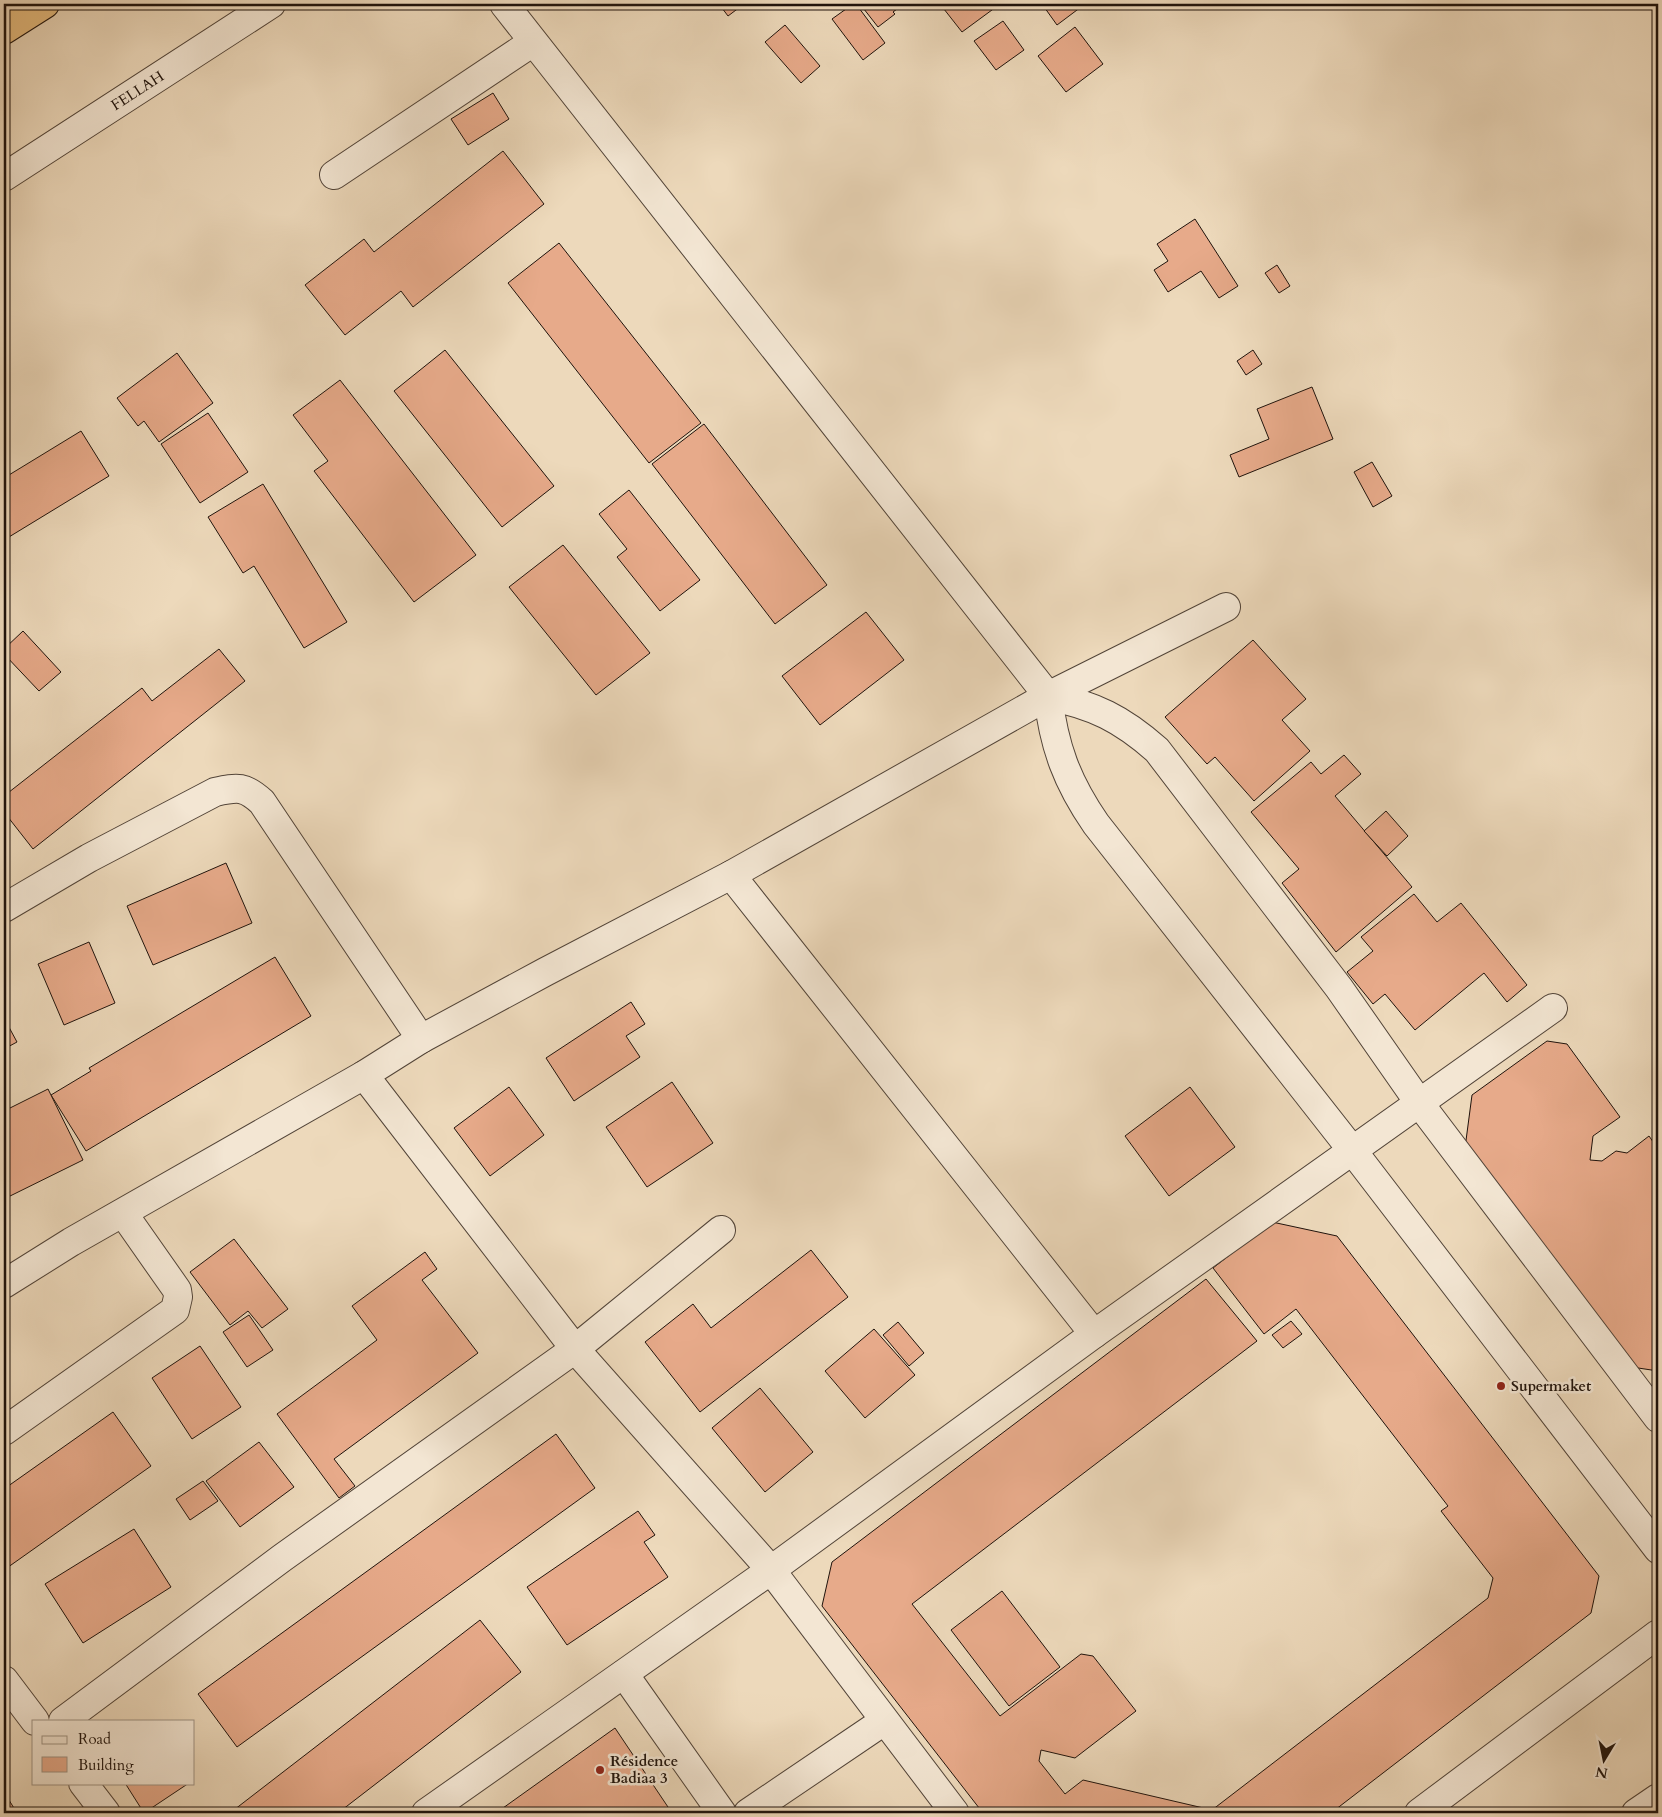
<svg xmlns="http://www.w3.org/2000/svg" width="1662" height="1817" font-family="Cardo,serif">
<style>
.building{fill:#e7aa8a;stroke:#1f130c}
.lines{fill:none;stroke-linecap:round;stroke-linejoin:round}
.minor-casing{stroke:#524438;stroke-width:30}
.highway-casing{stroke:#1f130c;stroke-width:30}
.minor{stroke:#f3e6d3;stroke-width:28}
.highway{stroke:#e6bc7e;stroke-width:28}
.poi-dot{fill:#8f2418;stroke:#f3e6d3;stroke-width:2}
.labels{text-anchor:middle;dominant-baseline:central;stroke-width:5;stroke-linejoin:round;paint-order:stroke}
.street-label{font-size:15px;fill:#1f130c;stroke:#f3e6d3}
.poi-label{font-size:15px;font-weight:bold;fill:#1f130c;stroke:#f3e6d3;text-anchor:start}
</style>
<rect width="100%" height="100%" fill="#edd9bb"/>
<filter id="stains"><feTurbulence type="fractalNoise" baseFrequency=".004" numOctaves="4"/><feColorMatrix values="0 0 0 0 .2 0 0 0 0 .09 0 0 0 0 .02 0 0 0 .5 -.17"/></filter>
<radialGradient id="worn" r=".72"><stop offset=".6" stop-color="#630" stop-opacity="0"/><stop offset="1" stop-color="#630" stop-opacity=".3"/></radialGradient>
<g class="building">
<path d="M719 4H744L728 16Z"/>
<path d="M853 4H856L885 43 863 60 832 19Z"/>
<path d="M860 4H909L903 8 901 6 893 12 895 14 878 27Z"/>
<path d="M940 4H994L996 7 962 32Z"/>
<path d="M1042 4H1085L1057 25Z"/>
<path d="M1003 21 1024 50 996 70 974 41Z"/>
<path d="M785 25 820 66 801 83 765 42Z"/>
<path d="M1075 27 1103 64 1066 92 1038 56Z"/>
<path d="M493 93 509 119 468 145 451 119Z"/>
<path d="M503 151 544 204 413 307 401 291 345 335 305 285 364 239 374 252Z"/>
<path d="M1195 219 1238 286 1219 298 1201 271 1168 292 1154 270 1168 261 1157 244Z"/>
<path d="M559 243 701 423 649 463 508 283Z"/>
<path d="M1277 265 1290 286 1279 293 1265 273Z"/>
<path d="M445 350 554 486 502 527 394 391Z"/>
<path d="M1253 350 1262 364 1246 375 1237 361Z"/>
<path d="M177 353 213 403 159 442 144 421 138 426 117 398Z"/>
<path d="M340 380 476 555 414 602 314 471 328 461 293 415Z"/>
<path d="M1312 387 1333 439 1239 477 1230 455 1269 439 1257 409Z"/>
<path d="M208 413 248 472 200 503 161 444Z"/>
<path d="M704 424 827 585 775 624 652 464Z"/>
<path d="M81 431 109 476 4 540V478Z"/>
<path d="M1372 462 1392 496 1373 507 1354 472Z"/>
<path d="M263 484 347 622 304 648 254 566 243 573 208 517Z"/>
<path d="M629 490 700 580 660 611 617 557 627 549 599 514Z"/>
<path d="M563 545 650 653 596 695 509 587Z"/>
<path d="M866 612 904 660 820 725 782 676Z"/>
<path d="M23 631 61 672 39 691 4 654V649Z"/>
<path d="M1253 640 1306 699 1282 720 1310 751 1254 801 1215 757 1207 764 1165 717Z"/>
<path d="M219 649 245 681 33 849 4 812V796L142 688 152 701Z"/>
<path d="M1344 755 1361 774 1335 796 1412 887 1336 952 1282 883 1299 869 1251 812 1311 762 1321 774Z"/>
<path d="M1386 811 1408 836 1387 856 1364 831Z"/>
<path d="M226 863 252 923 153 965 127 906Z"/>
<path d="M1414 894 1437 922 1461 903 1527 985 1507 1002 1484 973 1415 1030 1385 994 1373 1004 1347 972 1373 951 1361 937Z"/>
<path d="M89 942 115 1003 64 1025 38 964Z"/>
<path d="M275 957 311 1016 86 1151 51 1095 91 1071 89 1068Z"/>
<path d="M631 1002 645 1024 626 1036 640 1057 574 1101 546 1058Z"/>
<path d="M4 1018 17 1042 4 1049Z"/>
<path d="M1547 1041 1567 1044 1620 1117 1593 1136 1590 1160 1602 1161 1616 1151 1627 1153 1649 1136 1658 1149V1371L1625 1366 1465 1148 1472 1095Z"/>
<path d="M672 1082 713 1143 647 1187 606 1127Z"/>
<path d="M509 1087 544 1135 490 1176 454 1128Z"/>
<path d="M1190 1087 1235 1147 1169 1196 1125 1136Z"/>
<path d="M48 1089 83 1160 4 1199V1111Z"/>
<path d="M1272 1222 1337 1236 1599 1576 1591 1613 1331 1813H983L822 1606 832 1562 1206 1279 1257 1341 912 1604 1000 1716 1081 1654 1093 1656 1136 1711 1075 1758 1041 1750 1039 1761 1065 1794 1083 1780 1212 1810 1488 1598 1493 1578 1441 1511 1448 1506 1296 1309 1264 1334 1213 1268Z"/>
<path d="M234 1239 288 1309 262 1328 248 1311 230 1325 190 1272Z"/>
<path d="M811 1250 848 1297 700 1412 645 1342 693 1304 711 1328Z"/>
<path d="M425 1252 437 1269 422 1280 478 1353 334 1459 355 1486 339 1498 277 1414 377 1340 352 1306Z"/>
<path d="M249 1315 273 1350 247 1367 223 1332Z"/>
<path d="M1291 1321 1302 1334 1283 1348 1272 1335Z"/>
<path d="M898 1322 924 1353 909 1366 883 1335Z"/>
<path d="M874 1329 915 1375 865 1418 825 1371Z"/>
<path d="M200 1346 241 1407 192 1439 152 1378Z"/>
<path d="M760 1388 813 1452 765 1492 712 1428Z"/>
<path d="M113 1412 151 1466 4 1570V1489Z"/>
<path d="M556 1434 595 1488 237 1747 198 1694Z"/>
<path d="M259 1442 294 1487 240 1527 206 1481Z"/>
<path d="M203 1481 218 1501 190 1520 176 1499Z"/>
<path d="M638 1511 655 1535 644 1542 668 1577 567 1645 527 1587Z"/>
<path d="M134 1529 171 1587 83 1643 45 1584Z"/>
<path d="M1002 1591 1060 1667 1009 1706 951 1630Z"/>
<path d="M480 1620 521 1672 338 1813H230Z"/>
<path d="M615 1728 672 1813H496Z"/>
<path d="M125 1783H189L144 1813Z"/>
<path d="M4 1792 17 1813H4Z"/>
</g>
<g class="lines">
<defs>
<g id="minor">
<path d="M504 4 1048 696C1054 747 1067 782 1096 824L1352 1150 1658 1549"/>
<path d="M334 175 533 42"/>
<path id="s1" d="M4 177 271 4"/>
<path d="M1048 696C1094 705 1122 719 1157 750L1339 988 1420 1104 1658 1418"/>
<path d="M731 875 1094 1334"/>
<path d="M4 908 89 858 215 792C238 787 245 786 262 802L421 1039"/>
<path d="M364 1075 575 1349 771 1570 955 1813"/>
<path d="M4 1284 71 1242 364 1075 421 1039 545 972 731 875 1048 696 1226 607"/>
<path d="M4 1431 175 1310 178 1297 177 1290 123 1213"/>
<path d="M624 1674 722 1813"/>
<path d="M4 1680 35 1721"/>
<path d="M63 1721 282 1558 575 1349 721 1230"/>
<path d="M83 1783 106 1813"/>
<path d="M426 1813 771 1570 1094 1334 1553 1008"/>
<path d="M748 1813 884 1721"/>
<path d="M1419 1813 1658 1634"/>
<path d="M1636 1813 1658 1798"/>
</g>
<path id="highway" d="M4 30 45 4"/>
</defs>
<use href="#minor" class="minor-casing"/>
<use href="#highway" class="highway-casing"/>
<use href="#minor" class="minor"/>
<use href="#highway" class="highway"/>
</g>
<g class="poi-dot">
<circle cx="1501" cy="1386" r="5"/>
<circle cx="600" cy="1770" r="5"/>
</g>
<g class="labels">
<g class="street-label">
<text stroke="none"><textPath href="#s1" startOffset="159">FELLAH</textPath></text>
</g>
<g class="poi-label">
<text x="1511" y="1386">Supermaket</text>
<text x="610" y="1761">Résidence<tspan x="610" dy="17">Badiaa 3</tspan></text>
</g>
</g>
<rect width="1662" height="1817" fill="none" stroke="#edd9bb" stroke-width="20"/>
<rect x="5" y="5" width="1652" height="1807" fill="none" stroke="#1f130c" stroke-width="2.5"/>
<rect x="10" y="10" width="1642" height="1797" fill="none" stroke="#1f130c"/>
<rect x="32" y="1720" width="162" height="65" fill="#f3e6d3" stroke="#9e9283"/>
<rect x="42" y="1736" width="25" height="8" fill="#f3e6d3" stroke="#9e9283"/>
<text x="78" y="1744" font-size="15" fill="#1f130c">Road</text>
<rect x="42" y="1757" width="25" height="15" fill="#e7aa8a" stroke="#9e9283"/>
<text x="78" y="1770" font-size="15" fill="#1f130c">Building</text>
<g transform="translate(1604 1760) rotate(190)" stroke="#f3e6d3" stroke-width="4" paint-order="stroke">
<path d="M0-4L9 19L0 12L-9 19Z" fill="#1f130c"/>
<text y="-8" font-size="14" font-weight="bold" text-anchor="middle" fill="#1f130c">N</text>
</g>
<rect width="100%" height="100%" filter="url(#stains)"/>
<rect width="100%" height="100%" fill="url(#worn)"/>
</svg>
